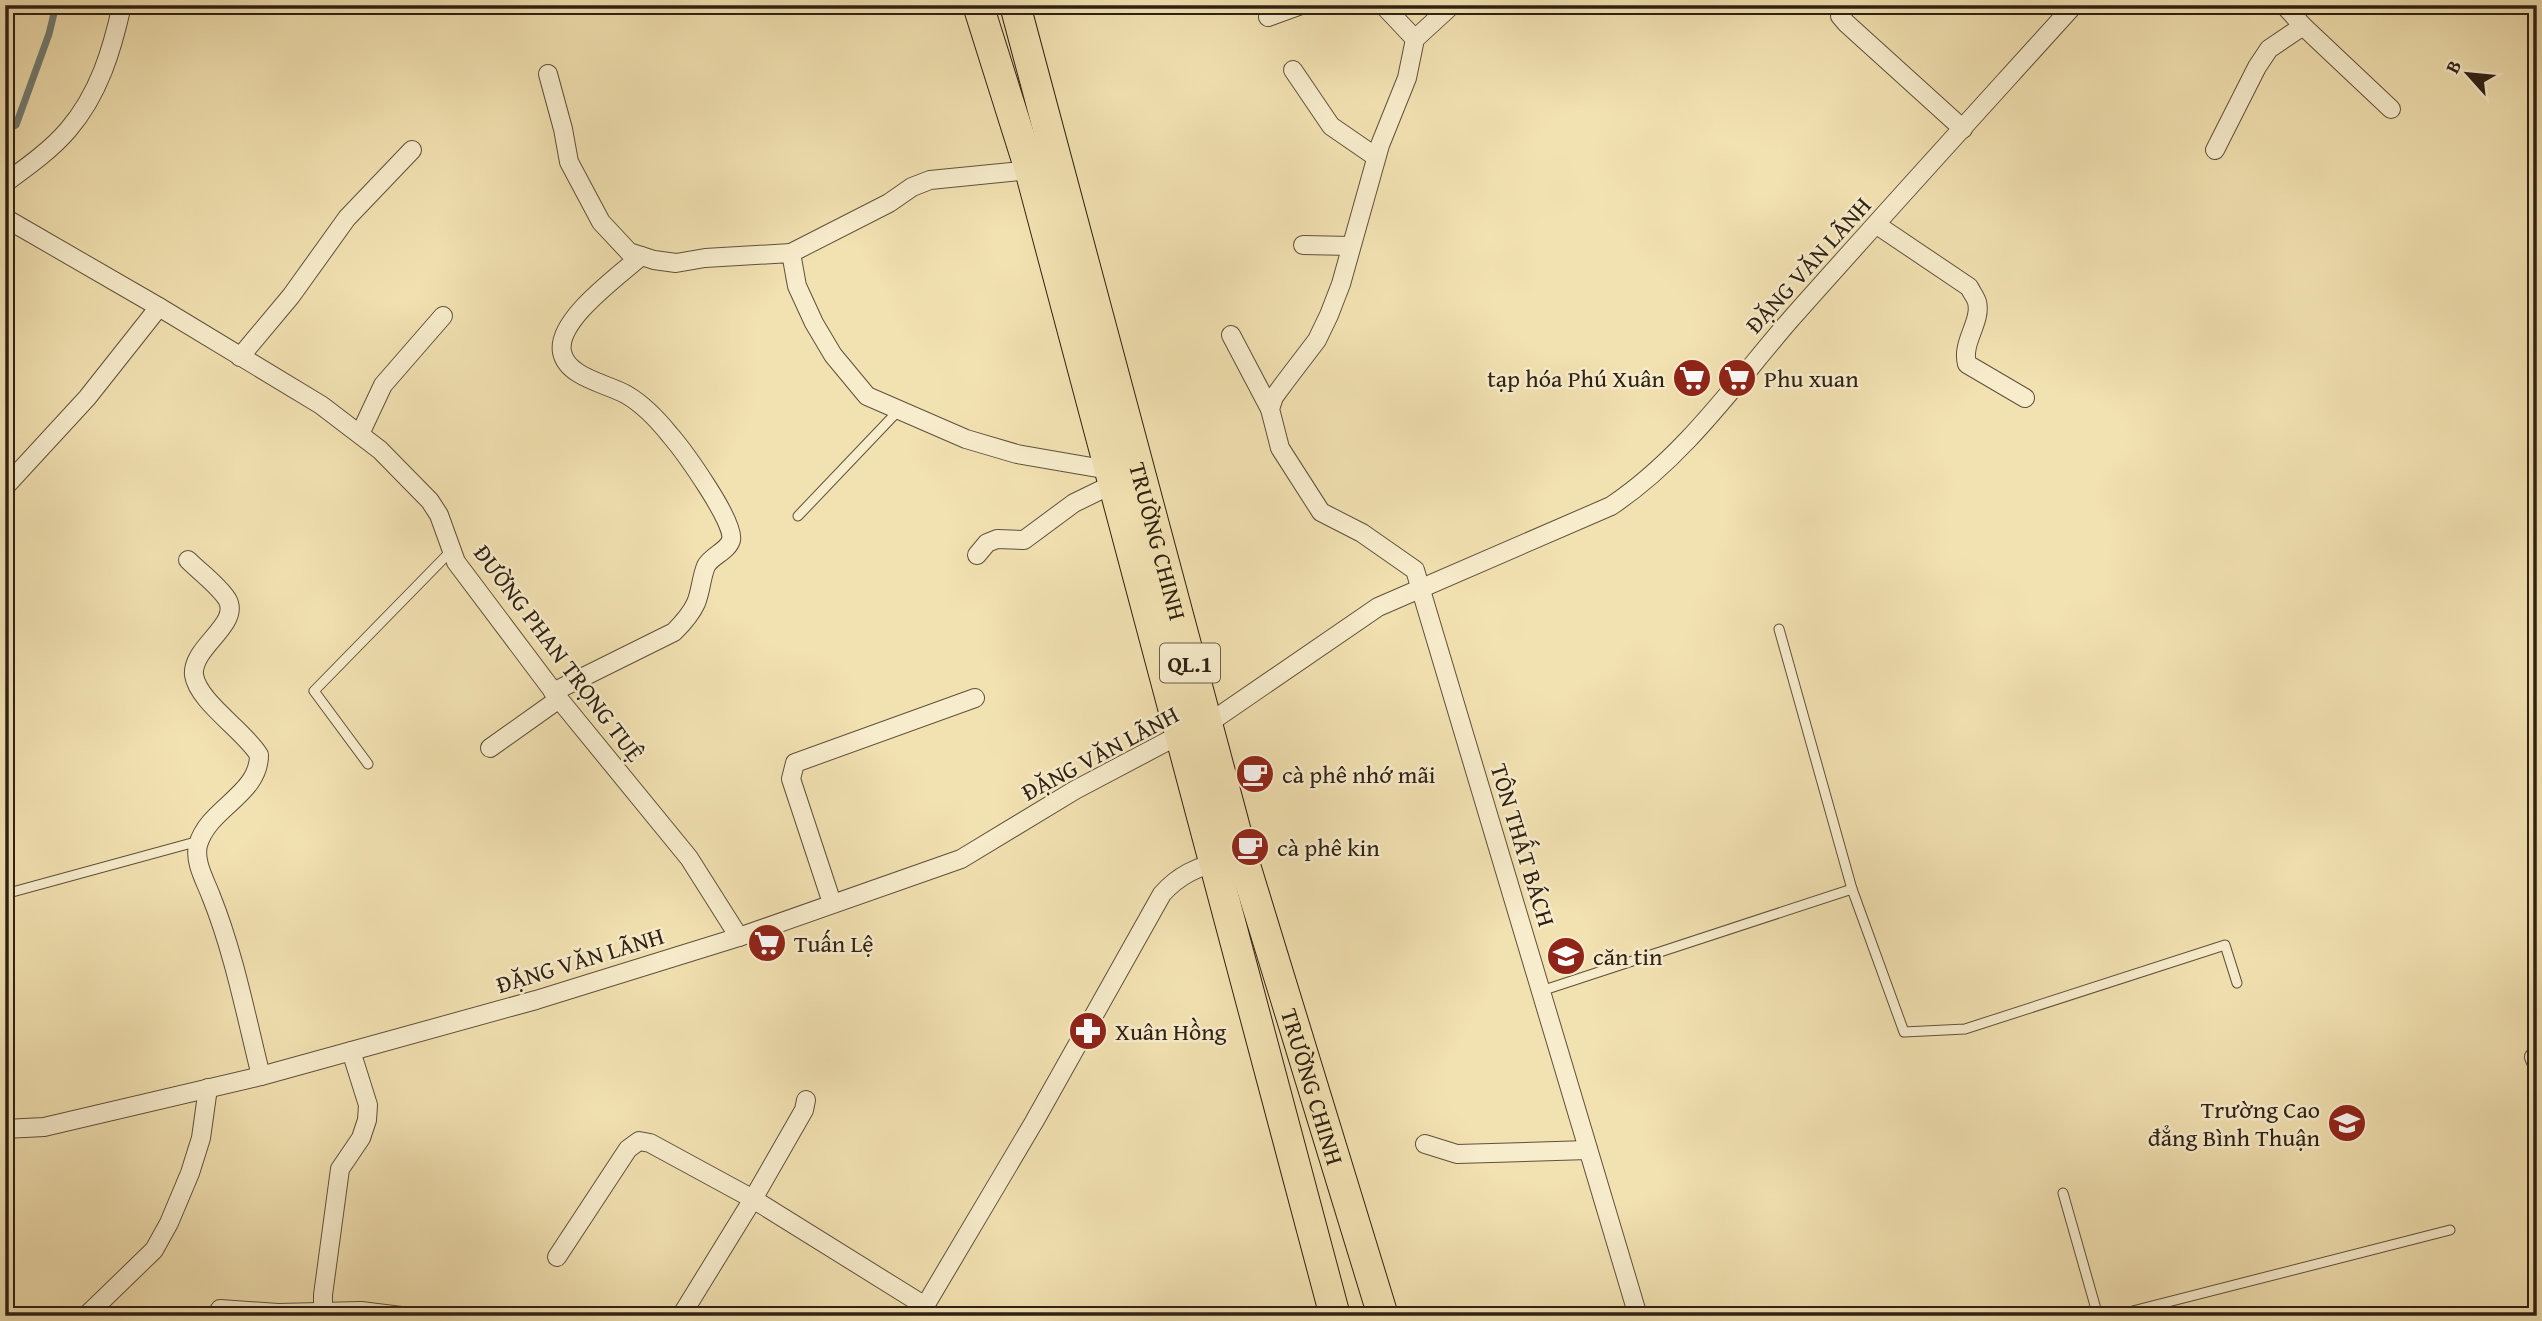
<svg xmlns="http://www.w3.org/2000/svg" width="2542" height="1321" font-family="'Gentium Book Plus',serif">
<style>
.lines{fill:none;stroke-linecap:round;stroke-linejoin:round}
.stream{stroke:#717e75;stroke-width:7}
.service-casing{stroke:#5f513b;stroke-width:11}
.minor-casing{stroke:#5f513b;stroke-width:20}
.trunk-casing{stroke:#2e2114;stroke-width:32}
.service{stroke:#f7eccc;stroke-width:9}
.minor{stroke:#f7eccc;stroke-width:18}
.trunk{stroke:#f2e1b1;stroke-width:30}
.labels{text-anchor:middle;dominant-baseline:central;stroke-width:5;stroke-linejoin:round;paint-order:stroke}
.shield{fill:#f7eccc;stroke:#6a5e4b;stroke-width:2}
.shield-label{font-size:23px;font-weight:bold;fill:#2e2114}
.street-label{font-size:24px;fill:#2e2114;stroke:#f7eccc}
.poi-label{font-size:24px;fill:#2e2114;stroke:#f7eccc;text-anchor:start}
</style>
<rect width="100%" height="100%" fill="#f2e1b1"/>
<filter id="stains"><feTurbulence type="fractalNoise" baseFrequency=".00286" numOctaves="4"/><feColorMatrix values="0 0 0 0 .2 0 0 0 0 .09 0 0 0 0 .02 0 0 0 .5 -.17"/></filter>
<radialGradient id="worn" r=".72"><stop offset=".6" stop-color="#630" stop-opacity="0"/><stop offset="1" stop-color="#630" stop-opacity=".3"/></radialGradient>
<g class="lines">
<path class="stream" d="M5 131 16 125 49 34 56 5"/>
<defs>
<g id="service">
<path d="M798 516 899 410"/>
<path d="M1779 629 1852 889"/>
<path d="M368 764 314 691 451 551"/>
<path d="M5 894 199 841"/>
<path d="M1541 991 1852 889 1904 1032 1965 1029 2225 945 2237 983"/>
<path d="M2063 1193 2098 1316"/>
<path d="M2113 1316 2450 1230"/>
</g>
<g id="minor">
<path d="M1383 5 1415 39"/>
<path d="M1452 5 1415 39 1407 78 1380 145 1341 284 1329 315 1317 340 1285 382 1274 397 1270 409 1280 448 1321 512 1362 533 1415 570 1638 1316"/>
<path d="M1848 5 1840 16 1846 23 1963 129"/>
<path d="M2284 5 2303 26 2391 109"/>
<path d="M1268 17 1301 5"/>
<path d="M1293 70 1331 126 1376 157"/>
<path d="M548 74 563 129 569 162 601 222 629 252 654 260 676 263 705 258 791 253 797 286 814 323 833 355 867 396 966 439 1017 454 1109 470"/>
<path d="M2215 150 2257 67 2269 49 2303 26"/>
<path d="M5 183C27 167 51 150 68 130 99 94 112 50 122 5"/>
<path d="M5 218 159 307 321 405 380 450 430 501 439 515 456 562 559 699 689 858 739 937"/>
<path d="M1877 225 1969 287C1971 291 1976 298 1977 302 1982 322 1961 342 1967 364L2025 398"/>
<path d="M1303 245 1351 246"/>
<path d="M791 253 889 203 912 187 930 180 1030 170"/>
<path d="M1231 335 1270 409"/>
<path d="M240 357 291 296 347 218 412 150"/>
<path d="M360 434 383 385 443 316"/>
<path d="M5 487 87 398 159 307"/>
<path d="M977 555 987 543 997 539 1024 540 1074 503 1113 484"/>
<path d="M188 560C200 572 218 585 227 599 242 624 191 647 194 675 198 702 245 731 259 755 259 795 208 808 198 845 194 862 205 880 211 896 234 953 246 1016 261 1076"/>
<path d="M553 692 674 632C682 624 691 614 696 603 701 591 701 578 706 566 711 556 728 551 731 540 736 523 683 450 670 435 658 420 644 405 627 395 609 384 567 378 562 352 556 320 619 276 641 256"/>
<path d="M490 748 559 699"/>
<path d="M832 903 791 779 795 763 975 698"/>
<path d="M2534 1057 2537 1064"/>
<path d="M5 1129 44 1127 261 1076 536 1000 739 937 961 859 1075 790 1181 734 1206 725 1378 607 1611 506C1683 458 1734 385 1790 320 1884 214 1979 110 2074 5"/>
<path d="M1425 1144 1457 1154 1588 1150"/>
<path d="M557 1257 628 1149 639 1141 650 1143 753 1199 925 1306"/>
<path d="M220 1309 278 1313 361 1311 401 1316"/>
<path d="M86 1316 154 1250 169 1223 190 1173 201 1138 208 1088"/>
<path d="M323 1316V1295L340 1169 361 1138 367 1120 368 1105 351 1051"/>
<path d="M681 1316 753 1199 804 1110 806 1100"/>
<path d="M919 1316 1034 1122 1162 894C1177 877 1199 864 1223 863"/>
</g>
<g id="trunk">
<path d="M978 5 1030 170 1335 1316"/>
<path id="s1" d="M1015 5 1244 862 1383 1316"/>
</g>
</defs>
<use href="#service" class="service-casing"/>
<use href="#minor" class="minor-casing"/>
<use href="#trunk" class="trunk-casing"/>
<use href="#service" class="service"/>
<use href="#minor" class="minor"/>
<use href="#trunk" class="trunk"/>
</g>
<defs>
<symbol id="supermarket-disc" viewBox="-11 -11 22 22"><circle r="9.5" fill="#8f2418" stroke="#f7eccc"/><path d="M-6-5.5h2.5l.6 2H6L4.5 2H-2.5L-4.4-4H-6ZM-1.5 3.2a1.3 1.3 0 1 0 .1 0ZM3 3.2a1.3 1.3 0 1 0 .1 0Z" fill="#fff"/></symbol>
<symbol id="cafe-disc" viewBox="-11 -11 22 22"><circle r="9.5" fill="#8f2418" stroke="#f7eccc"/><path d="M-5.5-4.5H6V0H3Q3 3.5 0 3.5H-2.5Q-5.5 3.5-5.5 0ZM3-3.2v2h1.7v-2ZM-6 4.5H4V6H-6Z" fill="#fff"/></symbol>
<symbol id="school-disc" viewBox="-11 -11 22 22"><circle r="9.5" fill="#8f2418" stroke="#f7eccc"/><path d="M0-5L7-2L0 1L-7-2ZM-4 1L0 2.5L4 1V4Q0 6-4 4Z" fill="#fff"/></symbol>
<symbol id="pharmacy-disc" viewBox="-11 -11 22 22"><circle r="9.5" fill="#8f2418" stroke="#f7eccc"/><path d="M-2-6h4v4h4v4h-4v4h-4v-4h-4v-4h4Z" fill="#fff"/></symbol>
<symbol id="university-disc" viewBox="-11 -11 22 22"><circle r="9.5" fill="#8f2418" stroke="#f7eccc"/><path d="M0-5L7-2L0 1L-7-2ZM-4 1L0 2.5L4 1V4Q0 6-4 4Z" fill="#fff"/></symbol>
</defs>
<g fill-rule="evenodd">
<use href="#supermarket-disc" x="1670" y="356" width="44" height="44"/>
<use href="#supermarket-disc" x="1715" y="356" width="44" height="44"/>
<use href="#cafe-disc" x="1233" y="752" width="44" height="44"/>
<use href="#cafe-disc" x="1228" y="825" width="44" height="44"/>
<use href="#supermarket-disc" x="745" y="921" width="44" height="44"/>
<use href="#school-disc" x="1544" y="934" width="44" height="44"/>
<use href="#pharmacy-disc" x="1066" y="1009" width="44" height="44"/>
<use href="#university-disc" x="2325" y="1101" width="44" height="44"/>
</g>
<g class="labels">
<rect class="shield" x="1160" y="643.5" width="60" height="39" rx="5"/>
<g class="shield-label">
<text x="1190" y="663">QL.1</text>
</g>
<g class="street-label">
<text transform="translate(1808 265) rotate(-48)">ĐẶNG VĂN LÃNH</text>
<text stroke="none"><textPath href="#s1" startOffset="555">TRƯỜNG CHINH</textPath></text>
<text transform="translate(559 653) rotate(53)">ĐƯỜNG PHAN TRỌNG TUỆ</text>
<text transform="translate(1100 753) rotate(-28)">ĐẶNG VĂN LÃNH</text>
<text transform="translate(1523 845) rotate(73)">TÔN THẤT BÁCH</text>
<text transform="translate(580 960) rotate(-17)">ĐẶNG VĂN LÃNH</text>
<text stroke="none"><textPath href="#s1" startOffset="1122">TRƯỜNG CHINH</textPath></text>
</g>
<g class="poi-label">
<text x="1665" y="378" text-anchor="end">tạp hóa Phú Xuân</text>
<text x="1764" y="378">Phu xuan</text>
<text x="1282" y="774">cà phê nhớ mãi</text>
<text x="1277" y="847">cà phê kin</text>
<text x="794" y="943">Tuấn Lệ</text>
<text x="1593" y="956">căn tin</text>
<text x="1115" y="1031">Xuân Hồng</text>
<text x="2320" y="1109" text-anchor="end">Trường Cao<tspan x="2320" dy="28">đẳng Bình Thuận</tspan></text>
</g>
</g>
<rect width="2542" height="1321" fill="none" stroke="#f2e1b1" stroke-width="28"/>
<rect x="7" y="7" width="2528" height="1307" fill="none" stroke="#2e2114" stroke-width="3.5"/>
<rect x="14" y="14" width="2514" height="1293" fill="none" stroke="#2e2114" stroke-width="2"/>
<g transform="translate(2468 74) rotate(297)" stroke="#f7eccc" stroke-width="5" paint-order="stroke">
<path d="M0-5L12 26L0 18L-12 26Z" fill="#2e2114"/>
<text y="-10" font-size="19" font-weight="bold" text-anchor="middle" fill="#2e2114">B</text>
</g>
<rect width="100%" height="100%" filter="url(#stains)"/>
<rect width="100%" height="100%" fill="url(#worn)"/>
</svg>
